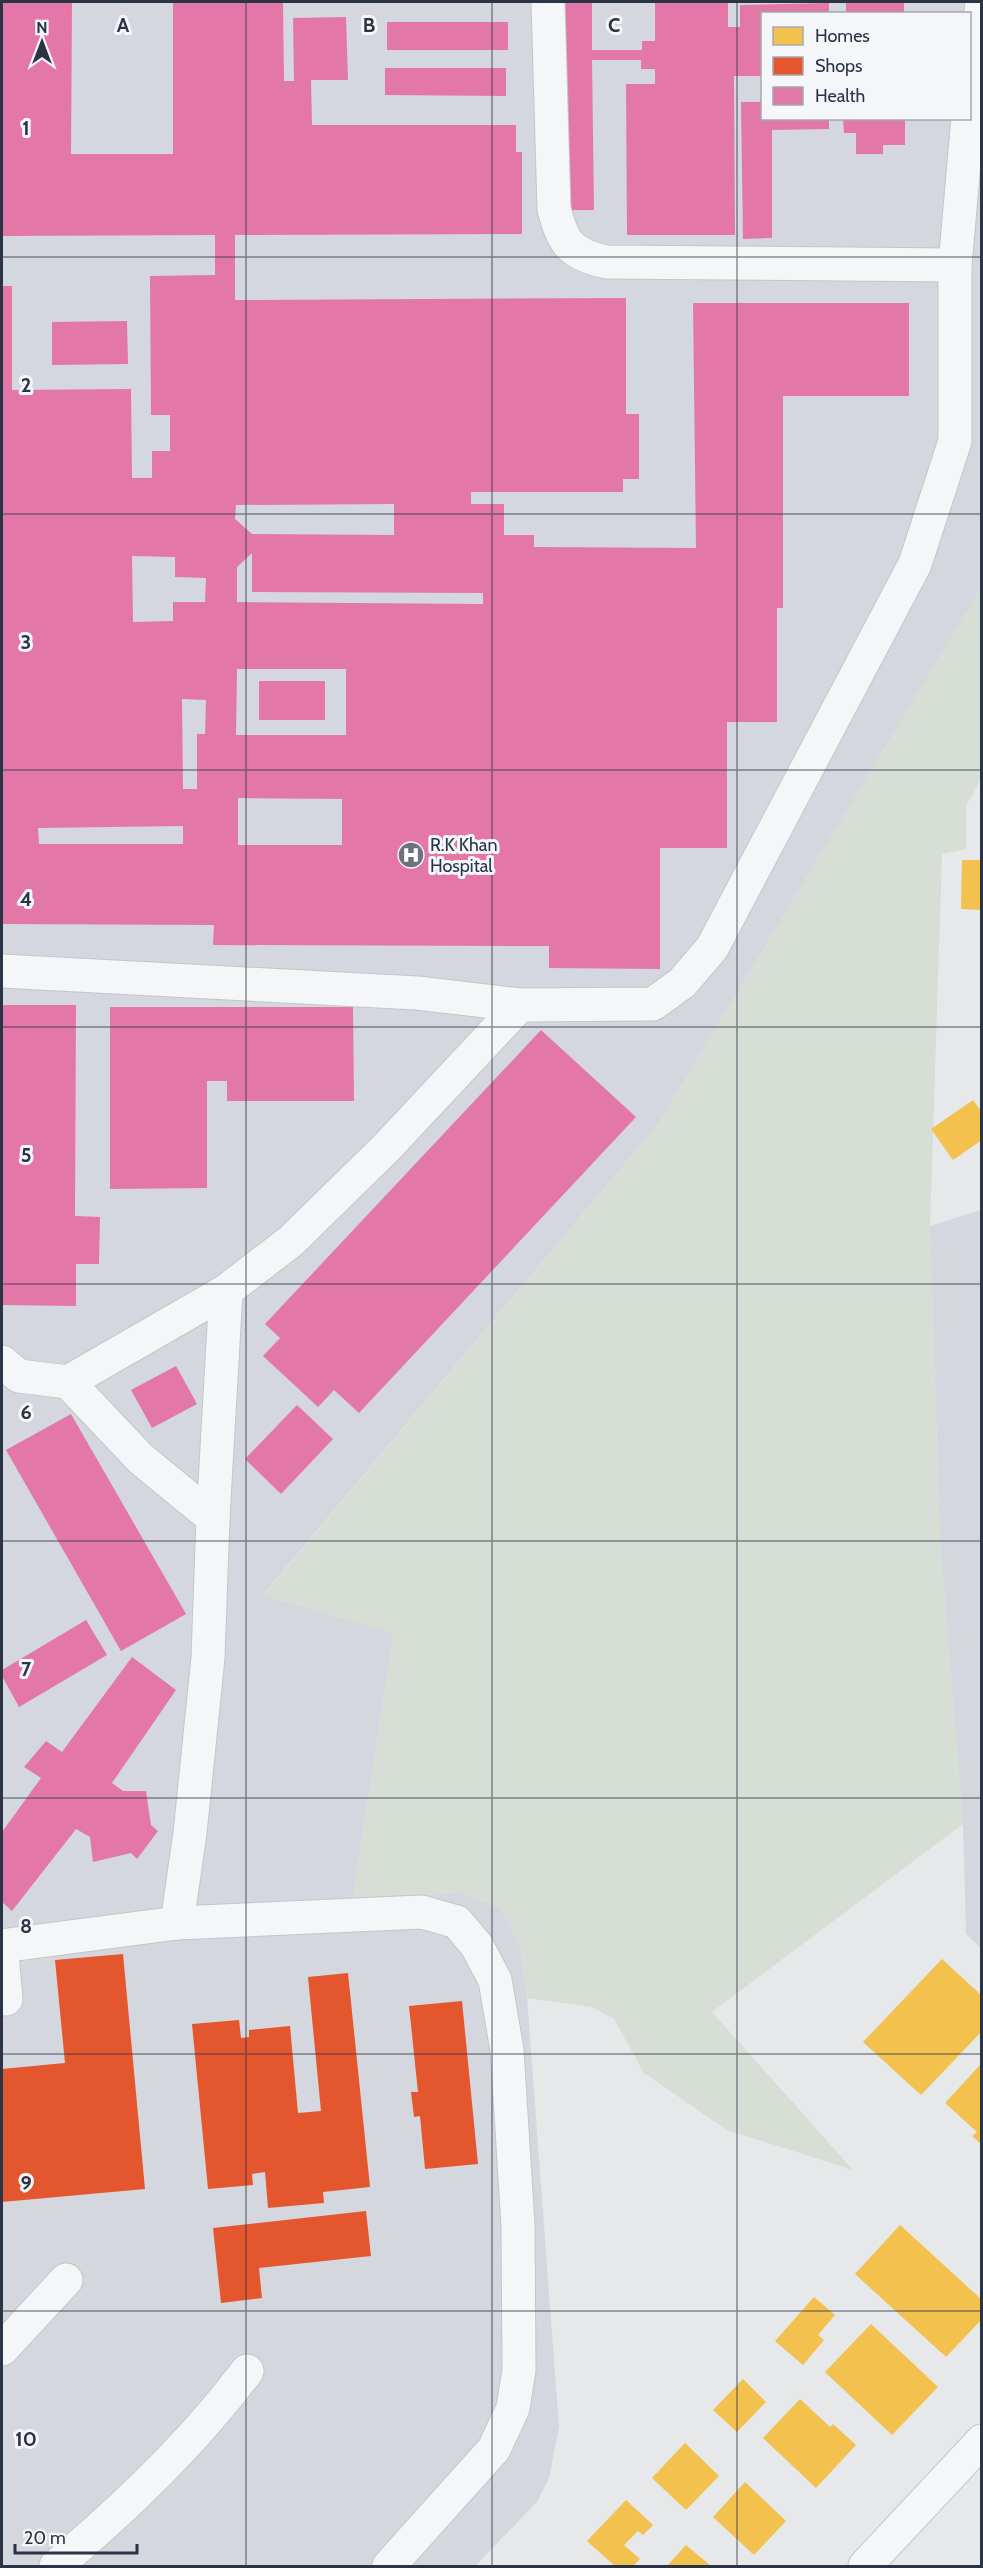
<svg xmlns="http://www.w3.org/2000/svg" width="983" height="2568" font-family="Cabin,sans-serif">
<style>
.built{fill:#d4d7dd;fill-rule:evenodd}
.green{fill:#d6ded6}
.homes{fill:#f2c14e}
.shops{fill:#e4572e}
.health{fill:#e377a8;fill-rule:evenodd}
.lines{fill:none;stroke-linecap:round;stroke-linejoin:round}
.minor-casing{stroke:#c4c6c8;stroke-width:35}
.minor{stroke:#f5f6f7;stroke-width:33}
.grid{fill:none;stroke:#2b3445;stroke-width:1.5;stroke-opacity:0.55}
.labels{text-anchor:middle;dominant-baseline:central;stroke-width:6;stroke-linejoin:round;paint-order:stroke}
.poi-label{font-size:18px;fill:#2b3445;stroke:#f4f6f9;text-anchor:start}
.grid-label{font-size:20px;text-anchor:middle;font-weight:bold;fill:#2b3445;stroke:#f4f6f9;stroke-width:6;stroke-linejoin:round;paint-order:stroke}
</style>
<rect width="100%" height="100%" fill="#e6e8ea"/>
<g class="built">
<path d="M2 2H981V588L659 1123 263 1595 394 1633 352 1902 460 1892 500 1908 520 1945 527 1998 559 2427 549 2478 537 2502 475 2566H2ZM762 14H970V118H762Z"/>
<path d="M981 1210V1948L966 1934 963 1824 940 1543 930 1226Z"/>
</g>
<path class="green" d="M981 588V779L966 806V849L942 854 930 1226 940 1543 963 1824 712 2012 853 2170 727 2130 644 2073 614 2019 592 2007 527 1998 520 1945 500 1908 460 1892 352 1902 394 1633 263 1596 659 1123Z"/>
<g class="homes">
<path d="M962 860H982V910L961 909Z"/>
<path d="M973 1100 982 1112V1140L953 1160 931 1129Z"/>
<path d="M942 1959 982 1996V2031L921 2095 863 2042Z"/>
<path d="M982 2063V2145L972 2136 977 2132 945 2103Z"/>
<path d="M900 2225 982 2300V2319L946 2357 855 2274Z"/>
<path d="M814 2297 835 2315 818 2335 824 2340 803 2365 775 2341Z"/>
<path d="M871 2324 938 2387 892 2435 825 2372Z"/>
<path d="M743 2379 766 2402 737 2432 713 2410Z"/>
<path d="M800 2399 830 2427 833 2424 856 2445 816 2488 763 2438Z"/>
<path d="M685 2443 719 2476 686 2510 652 2478Z"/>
<path d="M745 2482 786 2521 754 2555 713 2517Z"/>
<path d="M626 2500 653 2525 643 2535 638 2531 624 2545 640 2559 633 2566H615L587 2541Z"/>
<path d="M686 2545 711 2566H667Z"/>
</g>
<g class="shops">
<path d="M123 1954 145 2189 2 2202V2069L65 2063 55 1960Z"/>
<path d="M348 1973 370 2187 323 2192 324 2203 268 2208 265 2172 252 2174 253 2185 208 2189 192 2024 239 2020 241 2038 249 2037V2030L290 2026 298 2113 321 2111 308 1977Z"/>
<path d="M462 2001 478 2164 425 2169 420 2116 414 2117 411 2092H418L409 2006Z"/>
<path d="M366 2211 371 2256 259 2268 262 2298 221 2303 213 2228Z"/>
</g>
<g class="health">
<path d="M2 2H72L71 154H173V2H283L284 81H294L293 18 346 17 348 80H311L312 125H516V152H522V234L235 235V300L626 298V414H639V479H623V492H471V504H504V535H534V547L696 548 693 303H909V396H783V608H777V722H727V848H660V969L549 968V946L213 945 214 925 2 924V286H12V390L131 389 132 478H152V451H170V415H151L150 276 215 275V235L2 236ZM394 504V535L252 534 235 519 236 505ZM252 553V592L483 593V604L237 602V567ZM132 556 175 557V577L206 578 205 602H173V621L133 622ZM237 669H346V735H236ZM182 699 206 700 205 734H197V789H183ZM238 798 342 799V845H238ZM183 826V844H39L38 828Z"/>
<path d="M562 2H592V50H642V41H655V2H728V27H740V5L829 3V14H762V76H734L735 235H627L626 84H655V69H641V60H592L594 210H563Z"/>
<rect x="846" y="2" width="58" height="12"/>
<rect x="387" y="22" width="121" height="28"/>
<path d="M385 68H506V96L385 95Z"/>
<path d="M741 102H762V118H829V129L772 130V238L743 239Z"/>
<path d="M843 118H905V145H883V154H856V133H844Z"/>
<path d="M127 321 128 364 52 365V322Z"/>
<rect x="259" y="681" width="66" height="39"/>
<path d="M3 1005H76L75 1216 100 1217 99 1264H76V1306L2 1305Z"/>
<path d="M110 1007H353L354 1101H227V1081H207V1188L110 1189Z"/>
<path d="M541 1030 636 1117 359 1413 334 1390 318 1407 263 1356 280 1338 265 1324Z"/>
<path d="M176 1366 197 1404 152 1428 131 1390Z"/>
<path d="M297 1405 333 1439 281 1494 245 1459Z"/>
<path d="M71 1414 186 1614 121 1651 6 1450Z"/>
<path d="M86 1620 107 1655 19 1707 2 1676V1670Z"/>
<path d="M132 1657 176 1690 112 1783 123 1791H146L151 1825 158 1831 137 1859 131 1853 93 1862 90 1837 76 1829 12 1911 2 1902V1832L41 1778 24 1767 46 1741 62 1752Z"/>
</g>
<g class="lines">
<defs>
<g id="minor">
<path d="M548 2 554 209C563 243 570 254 606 262L955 265"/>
<path d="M970 109 982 3"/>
<path d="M2 971 417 993 520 1005"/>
<path d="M2 1362 19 1376 68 1382 226 1291 291 1241 387 1147 520 1005 653 1004 682 983 712 948 915 564 955 441V265L968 118"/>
<path d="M68 1382 141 1459 213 1518"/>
<path d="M177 1923 190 1833 208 1658 213 1518 226 1291"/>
<path d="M2 1946 177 1923 422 1912 457 1922 477 1946 495 1980 507 2050 518 2225 519 2370 513 2408 494 2449 389 2566"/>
<path d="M2 1955 6 1999"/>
<path d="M2 2349 66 2280"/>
<path d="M56 2566C125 2508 193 2443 247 2371"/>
<path d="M865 2566 982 2441"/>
</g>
</defs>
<use href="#minor" class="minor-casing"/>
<use href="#minor" class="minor"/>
</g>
<path class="grid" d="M246 2V2566M492 2V2566M737 2V2566M2 257H982M2 514H982M2 770H982M2 1027H982M2 1284H982M2 1541H982M2 1798H982M2 2054H982M2 2311H982"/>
<defs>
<symbol id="hospital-disc" viewBox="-11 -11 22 22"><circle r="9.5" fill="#6c737f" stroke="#f4f6f9"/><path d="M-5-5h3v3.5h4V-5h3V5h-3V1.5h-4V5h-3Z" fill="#fff"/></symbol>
</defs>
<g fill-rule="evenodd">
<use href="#hospital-disc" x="396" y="840" width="30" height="30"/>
</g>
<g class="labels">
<g class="poi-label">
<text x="430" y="845">R.K Khan<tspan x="430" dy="21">Hospital</tspan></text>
</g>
</g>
<g class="grid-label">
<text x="123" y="32">A</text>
<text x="369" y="32">B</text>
<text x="614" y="32">C</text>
<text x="26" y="135">1</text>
<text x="26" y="392">2</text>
<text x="26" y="649">3</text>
<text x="26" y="906">4</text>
<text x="26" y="1162">5</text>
<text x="26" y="1419">6</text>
<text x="26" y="1676">7</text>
<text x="26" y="1933">8</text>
<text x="26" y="2190">9</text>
<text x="26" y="2446">10</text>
</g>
<rect width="983" height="2568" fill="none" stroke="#2b3445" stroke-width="6"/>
<rect x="761" y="12" width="210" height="108" fill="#f4f6f9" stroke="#a4a8b1" stroke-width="1.5"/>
<rect x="773" y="27" width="30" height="18" fill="#f2c14e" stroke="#a4a8b1" stroke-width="1.5"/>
<text x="815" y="42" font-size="18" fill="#2b3445">Homes</text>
<rect x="773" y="57" width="30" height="18" fill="#e4572e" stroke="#a4a8b1" stroke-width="1.5"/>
<text x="815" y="72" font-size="18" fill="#2b3445">Shops</text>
<rect x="773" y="87" width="30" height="18" fill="#e377a8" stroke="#a4a8b1" stroke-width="1.5"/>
<text x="815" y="102" font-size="18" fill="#2b3445">Health</text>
<g transform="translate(42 42)" stroke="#f4f6f9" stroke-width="4.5" paint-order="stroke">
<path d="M0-4.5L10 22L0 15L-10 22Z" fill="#2b3445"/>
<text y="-9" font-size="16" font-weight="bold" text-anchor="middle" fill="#2b3445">N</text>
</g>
<path d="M15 2544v9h122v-9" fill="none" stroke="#2b3445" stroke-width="3"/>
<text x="24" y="2544" font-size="18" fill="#2b3445" stroke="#f4f6f9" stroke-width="4.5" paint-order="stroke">20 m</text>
</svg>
